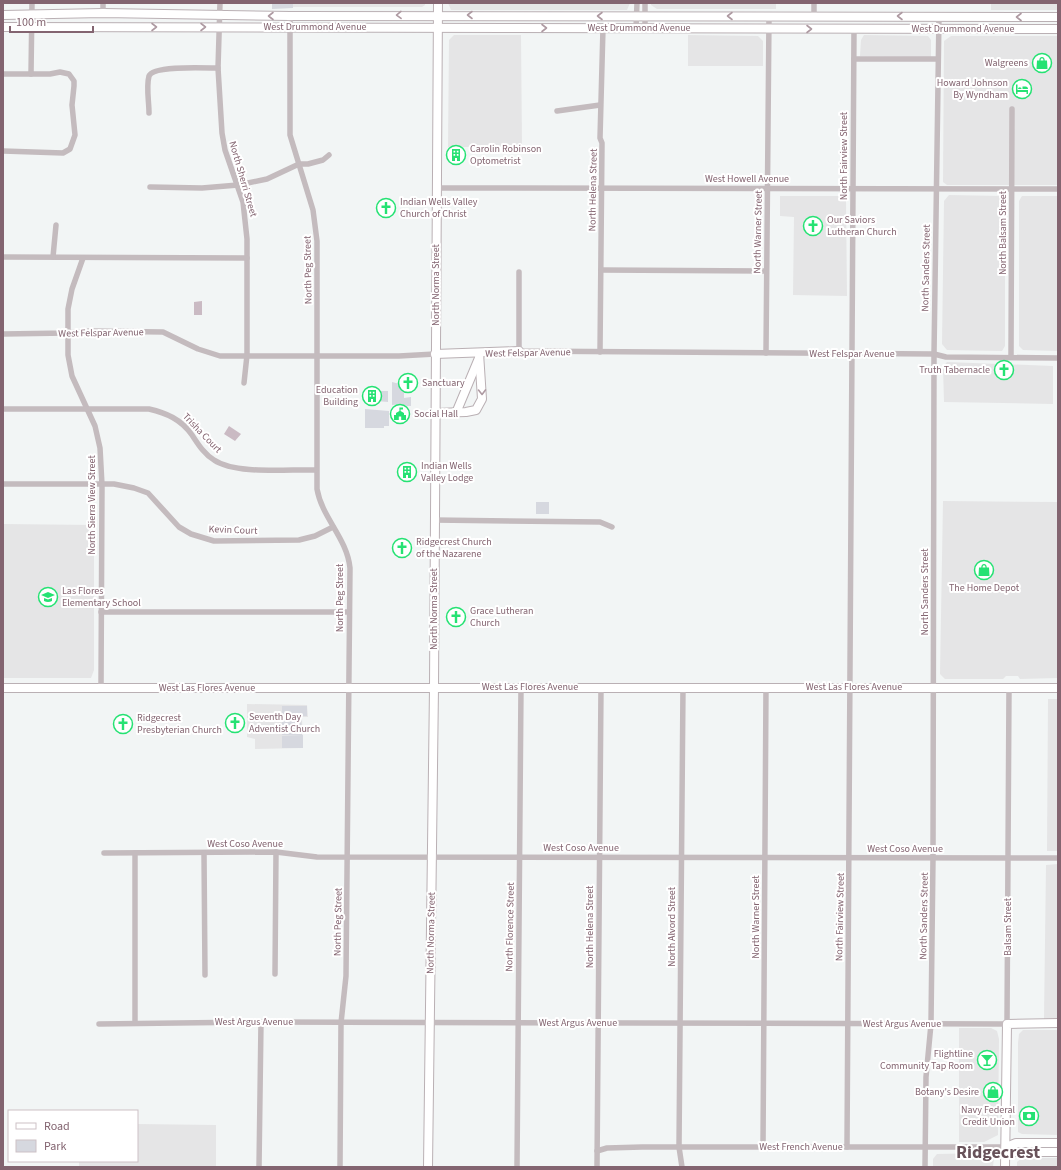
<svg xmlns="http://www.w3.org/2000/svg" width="1061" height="1170" font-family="'Source Sans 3',sans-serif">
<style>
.built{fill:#e5e5e6}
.green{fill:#d6d8df}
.water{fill:#cabac3}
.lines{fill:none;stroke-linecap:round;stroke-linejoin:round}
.secondary-casing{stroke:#bab0b4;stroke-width:10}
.street{stroke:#c4bbbe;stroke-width:5.5}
.secondary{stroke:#fff;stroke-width:8}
.oneway{stroke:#ae9aa2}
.labels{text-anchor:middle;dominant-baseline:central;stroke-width:4;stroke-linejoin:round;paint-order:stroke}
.street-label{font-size:10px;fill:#836470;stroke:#fff}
.poi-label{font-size:10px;fill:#836470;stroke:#fff;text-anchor:start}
.town-label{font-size:18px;font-weight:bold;fill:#68525a;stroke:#fff}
</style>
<rect width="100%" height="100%" fill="#f2f5f5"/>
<g class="built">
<path d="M293 3H425V5L422 7H293Z"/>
<path d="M448 3H630L627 10H451Z"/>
<path d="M651 3H776V9H657L651 5Z"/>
<rect x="991" y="3" width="67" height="7"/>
<path d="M454 35H521L522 147H448L449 40Z"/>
<path d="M688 35 758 36 763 41V66H688Z"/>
<path d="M864 35 928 36 931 40V57L860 56 861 40Z"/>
<path d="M951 36H1058V185H947L943 182 944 41Z"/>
<path d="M949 195 1001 196 1005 201V346L1002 351 947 350 942 344 944 201Z"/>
<path d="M780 196H842L846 200 847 296 793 295 794 217 780 216Z"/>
<path d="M1022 196H1058V351L1023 350 1019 346V201Z"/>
<path d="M947 362 1053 366V404L944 402 943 367Z"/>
<path d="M943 501 1058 502V678L1020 679 1018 676H1006L1003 679H945L940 674Z"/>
<path d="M3 524 94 525V670L91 678H3Z"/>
<path d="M1048 699H1058V851H1047Z"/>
<path d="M247 704 307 705 308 717H302L303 748 255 749V739L247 737Z"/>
<path d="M1058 864V1018L1044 1019 1046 865Z"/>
<path d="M959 1028H991L997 1031 999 1039 998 1135 984 1142H959Z"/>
<path d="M1023 1030H1058V1135L1022 1134 1018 1132V1043L1019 1034Z"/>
<path d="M137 1124 216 1125V1167H79V1161H137Z"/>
<path d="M988 1153 994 1157 993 1167H933V1159L937 1154Z"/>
<path d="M1022 1158H1058V1167H1017V1162Z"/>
</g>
<g class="green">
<path d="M272 3H293V8L272 9Z"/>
<path d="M392 382 404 385V398L411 397V406H407L402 404 392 405Z"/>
<path d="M377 391H388V402L377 401Z"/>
<path d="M365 409 389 411V426H384V428H365Z"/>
<rect x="536" y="502" width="13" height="12"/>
<path d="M282 706H307V716H301L302 735H282Z"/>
<path d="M303 735V748H282V736Z"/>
</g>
<g class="water">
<path d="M202 301V315H194V302Z"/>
<path d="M229 426 241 434 235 441 224 434Z"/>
</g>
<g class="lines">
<defs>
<g id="secondary">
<path d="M3 15 103 13 290 16 1058 17"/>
<path d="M3 27 1058 29"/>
<path d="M435 354 519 351"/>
<path d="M435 413 466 412 476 410 482 399 479 353"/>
<path d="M456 413 479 358"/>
<path d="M3 688H1058"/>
<path d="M1006 1147 1016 1152H1058"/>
<path d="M1006 1147 1016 1143H1058"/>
<path d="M428 1167 434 687 438 3"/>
<path d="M1005 1167 1007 1024 1058 1023"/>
</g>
</defs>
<use href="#secondary" class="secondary-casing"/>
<g class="street">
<path d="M220 3 218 68 222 133 225 150 243 202 247 239V355L244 383"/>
<path d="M814 3V16"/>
<path d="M103 13V3"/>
<path d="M290 16V135L313 210 317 241V489C322 518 347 538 350 568L346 976 341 1023 340 1167"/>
<path d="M636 28 637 3"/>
<path d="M645 28V3"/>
<path d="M854 59H938"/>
<path d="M3 74H50L60 72 69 74 74 81V86L72 105 75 135 70 149 63 153 3 151"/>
<path d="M31 74 32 3"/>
<path d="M557 111 600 105"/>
<path d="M149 113C149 101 146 87 149 76 153 65 207 68 218 68"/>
<path d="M150 187 202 188 238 185 267 179 299 164H308L323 160 329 155"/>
<path d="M437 188 1058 189"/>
<path d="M3 257 247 258"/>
<path d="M53 257 56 225"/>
<path d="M83 258 72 289 68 309V355L72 376 95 426 100 448 102 485 101 688"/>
<path d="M601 270 766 271"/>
<path d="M519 272V351L934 354 946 357 1058 358"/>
<path d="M3 334 67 333 90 331 163 332 198 349 220 356H399L435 354"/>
<path d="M600 352 602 143 600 138 603 28"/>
<path d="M766 353 769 16"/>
<path d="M1011 357 1012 109"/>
<path d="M3 409H149C166 413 181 419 192 435 198 444 204 454 214 460 236 475 289 469 316 470"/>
<path d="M3 484H114L134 488 148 493 179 527 191 534 214 541 299 540 315 536 333 527"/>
<path d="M434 520 600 522 612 527"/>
<path d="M101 612H349"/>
<path d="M104 853 276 852 317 857 1058 858"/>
<path d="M135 853V1022"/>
<path d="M204 853 205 975"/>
<path d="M275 974 276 852"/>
<path d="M99 1024 261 1022 1007 1024 1009 688"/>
<path d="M763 1147 766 687"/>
<path d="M847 1147 854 29"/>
<path d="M597 1151 607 1148 642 1147H1006"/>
<path d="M259 1167 261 1022"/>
<path d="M517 1167 521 687"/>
<path d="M597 1167 601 687"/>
<path d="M682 1167 679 1147 683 687"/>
<path d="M925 1167 926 1077 931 1024 933 858 934 354 939 16"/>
</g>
<use href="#secondary" class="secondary"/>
</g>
<defs><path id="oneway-chevron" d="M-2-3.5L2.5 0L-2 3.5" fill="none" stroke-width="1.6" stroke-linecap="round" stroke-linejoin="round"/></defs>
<g class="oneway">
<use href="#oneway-chevron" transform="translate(399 15) rotate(179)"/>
<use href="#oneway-chevron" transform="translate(470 15) rotate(-180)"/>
<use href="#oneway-chevron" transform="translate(271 16) rotate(-180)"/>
<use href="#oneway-chevron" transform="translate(600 16) rotate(-180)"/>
<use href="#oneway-chevron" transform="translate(730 16) rotate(-180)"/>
<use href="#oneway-chevron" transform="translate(900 16) rotate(-180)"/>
<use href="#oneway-chevron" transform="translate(1019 17) rotate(-180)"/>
<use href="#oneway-chevron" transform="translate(154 27)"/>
<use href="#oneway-chevron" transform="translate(203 27)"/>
<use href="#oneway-chevron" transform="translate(544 28)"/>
<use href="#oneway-chevron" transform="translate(809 29)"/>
<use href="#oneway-chevron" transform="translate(482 392) rotate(89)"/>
</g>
<defs>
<symbol id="shop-ring" viewBox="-11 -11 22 22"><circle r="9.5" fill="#fff" stroke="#25e273" stroke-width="1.5"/><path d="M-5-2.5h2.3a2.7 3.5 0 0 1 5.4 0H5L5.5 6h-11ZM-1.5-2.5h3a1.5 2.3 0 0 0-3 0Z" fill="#25e273"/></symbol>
<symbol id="hotel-ring" viewBox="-11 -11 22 22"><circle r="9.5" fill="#fff" stroke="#25e273" stroke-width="1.5"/><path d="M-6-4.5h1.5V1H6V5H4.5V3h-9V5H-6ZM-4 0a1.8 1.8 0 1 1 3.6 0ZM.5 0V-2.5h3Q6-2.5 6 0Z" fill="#25e273"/></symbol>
<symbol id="building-ring" viewBox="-11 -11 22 22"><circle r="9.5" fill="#fff" stroke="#25e273" stroke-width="1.5"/><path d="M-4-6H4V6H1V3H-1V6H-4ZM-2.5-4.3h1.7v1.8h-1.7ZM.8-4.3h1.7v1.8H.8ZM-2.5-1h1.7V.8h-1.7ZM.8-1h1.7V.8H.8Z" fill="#25e273"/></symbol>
<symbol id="church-ring" viewBox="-11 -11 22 22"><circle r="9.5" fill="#fff" stroke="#25e273" stroke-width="1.5"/><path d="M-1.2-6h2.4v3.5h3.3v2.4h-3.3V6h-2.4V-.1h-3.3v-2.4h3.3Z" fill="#25e273"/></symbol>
<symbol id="civic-ring" viewBox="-11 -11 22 22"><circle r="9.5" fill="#fff" stroke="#25e273" stroke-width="1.5"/><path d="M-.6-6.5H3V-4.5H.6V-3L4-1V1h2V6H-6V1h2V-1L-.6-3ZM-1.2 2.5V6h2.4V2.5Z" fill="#25e273"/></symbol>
<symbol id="school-ring" viewBox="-11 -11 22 22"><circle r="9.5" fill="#fff" stroke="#25e273" stroke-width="1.5"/><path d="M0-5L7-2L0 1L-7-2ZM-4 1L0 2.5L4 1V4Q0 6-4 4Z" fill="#25e273"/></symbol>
<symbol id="bar-ring" viewBox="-11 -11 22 22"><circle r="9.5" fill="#fff" stroke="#25e273" stroke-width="1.5"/><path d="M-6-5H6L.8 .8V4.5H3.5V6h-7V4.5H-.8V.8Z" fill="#25e273"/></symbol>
<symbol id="bank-ring" viewBox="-11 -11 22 22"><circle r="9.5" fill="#fff" stroke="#25e273" stroke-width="1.5"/><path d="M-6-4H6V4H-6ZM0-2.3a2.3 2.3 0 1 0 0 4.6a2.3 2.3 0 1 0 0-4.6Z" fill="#25e273"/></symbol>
</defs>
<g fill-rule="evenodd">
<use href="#shop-ring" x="1031" y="52" width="22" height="22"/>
<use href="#hotel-ring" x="1011" y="78" width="22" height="22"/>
<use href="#building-ring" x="445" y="144" width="22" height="22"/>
<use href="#church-ring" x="375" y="197" width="22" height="22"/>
<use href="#church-ring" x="802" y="215" width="22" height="22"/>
<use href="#church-ring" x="993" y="359" width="22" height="22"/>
<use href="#church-ring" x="397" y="372" width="22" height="22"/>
<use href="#building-ring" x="361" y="385" width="22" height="22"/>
<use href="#civic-ring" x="389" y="403" width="22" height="22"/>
<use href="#building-ring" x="396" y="461" width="22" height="22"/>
<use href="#church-ring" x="391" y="537" width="22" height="22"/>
<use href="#shop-ring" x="973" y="559" width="22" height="22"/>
<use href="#school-ring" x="37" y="586" width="22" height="22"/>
<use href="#church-ring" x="445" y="606" width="22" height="22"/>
<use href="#church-ring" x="224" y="712" width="22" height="22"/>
<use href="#church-ring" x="112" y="713" width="22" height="22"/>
<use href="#bar-ring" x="976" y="1049" width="22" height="22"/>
<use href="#shop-ring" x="982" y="1081" width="22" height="22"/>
<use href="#bank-ring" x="1018" y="1105" width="22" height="22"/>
</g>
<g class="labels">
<g class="street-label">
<text x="315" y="27">West Drummond Avenue</text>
<text x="639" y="28">West Drummond Avenue</text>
<text x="963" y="29">West Drummond Avenue</text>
<text transform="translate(844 156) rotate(-90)">North Fairview Street</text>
<text transform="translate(243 179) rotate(74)">North Sherri Street</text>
<text x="747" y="179">West Howell Avenue</text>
<text transform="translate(593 190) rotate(-89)">North Helena Street</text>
<text transform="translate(758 232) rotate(-89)">North Warner Street</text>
<text transform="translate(1003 233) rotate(-90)">North Balsam Street</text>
<text transform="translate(926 268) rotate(-89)">North Sanders Street</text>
<text transform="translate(308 270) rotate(-91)">North Peg Street</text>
<text transform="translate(436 285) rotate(-90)">North Norma Street</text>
<text transform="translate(101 333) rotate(-1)">West Felspar Avenue</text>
<text transform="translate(528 353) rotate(-1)">West Felspar Avenue</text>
<text x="852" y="354">West Felspar Avenue</text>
<text transform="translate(202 433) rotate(46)">Trisha Court</text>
<text transform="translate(92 505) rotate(-90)">North Sierra View Street</text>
<text transform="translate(233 530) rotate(2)">Kevin Court</text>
<text transform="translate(925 592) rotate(-90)">North Sanders Street</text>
<text transform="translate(340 598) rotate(-90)">North Peg Street</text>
<text transform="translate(434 609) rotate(-90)">North Norma Street</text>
<text x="530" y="687">West Las Flores Avenue</text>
<text x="854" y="687">West Las Flores Avenue</text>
<text x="207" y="688">West Las Flores Avenue</text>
<text x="245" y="844">West Coso Avenue</text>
<text x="581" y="848">West Coso Avenue</text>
<text x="905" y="849">West Coso Avenue</text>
<text transform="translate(924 916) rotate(-89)">North Sanders Street</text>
<text transform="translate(756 917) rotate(-90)">North Warner Street</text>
<text transform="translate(840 917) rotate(-89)">North Fairview Street</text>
<text transform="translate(338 922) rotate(-89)">North Peg Street</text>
<text transform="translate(510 927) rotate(-89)">North Florence Street</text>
<text transform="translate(590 927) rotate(-90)">North Helena Street</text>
<text transform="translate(672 927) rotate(-90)">North Alvord Street</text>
<text transform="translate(1008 927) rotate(-90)">Balsam Street</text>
<text transform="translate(431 933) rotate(-89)">North Norma Street</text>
<text x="254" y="1022">West Argus Avenue</text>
<text x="578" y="1023">West Argus Avenue</text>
<text x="902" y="1024">West Argus Avenue</text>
<text x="801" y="1147">West French Avenue</text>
</g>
<g class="poi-label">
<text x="1028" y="63" text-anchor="end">Walgreens</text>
<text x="1008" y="83" text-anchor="end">Howard Johnson<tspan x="1008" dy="12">By Wyndham</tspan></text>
<text x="470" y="149">Carolin Robinson<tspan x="470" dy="12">Optometrist</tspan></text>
<text x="400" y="202">Indian Wells Valley<tspan x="400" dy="12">Church of Christ</tspan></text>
<text x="827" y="220">Our Saviors<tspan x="827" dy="12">Lutheran Church</tspan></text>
<text x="990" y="370" text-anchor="end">Truth Tabernacle</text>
<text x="422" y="383">Sanctuary</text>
<text x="358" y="390" text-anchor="end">Education<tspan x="358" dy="12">Building</tspan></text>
<text x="414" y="414">Social Hall</text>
<text x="421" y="466">Indian Wells<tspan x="421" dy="12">Valley Lodge</tspan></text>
<text x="416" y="542">Ridgecrest Church<tspan x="416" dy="12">of the Nazarene</tspan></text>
<text x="984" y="588" text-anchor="middle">The Home Depot</text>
<text x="62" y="591">Las Flores<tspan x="62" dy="12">Elementary School</tspan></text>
<text x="470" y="611">Grace Lutheran<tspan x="470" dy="12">Church</tspan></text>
<text x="249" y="717">Seventh Day<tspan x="249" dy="12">Adventist Church</tspan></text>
<text x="137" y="718">Ridgecrest<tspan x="137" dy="12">Presbyterian Church</tspan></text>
<text x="973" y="1054" text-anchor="end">Flightline<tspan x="973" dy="12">Community Tap Room</tspan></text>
<text x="979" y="1092" text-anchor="end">Botany's Desire</text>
<text x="1015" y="1110" text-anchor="end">Navy Federal<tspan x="1015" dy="12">Credit Union</tspan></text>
</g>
<g class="town-label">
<text x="998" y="1152">Ridgecrest</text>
</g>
</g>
<rect width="1061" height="1170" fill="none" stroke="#836470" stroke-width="8"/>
<rect x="8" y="1110" width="130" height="52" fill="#ffffff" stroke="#cdc1c6"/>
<rect x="16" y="1123" width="20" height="6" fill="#ffffff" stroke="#cdc1c6"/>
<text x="44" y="1130" font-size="12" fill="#836470">Road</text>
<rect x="16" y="1140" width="20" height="12" fill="#d6d8df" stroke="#cdc1c6"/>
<text x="44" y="1150" font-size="12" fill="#836470">Park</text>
<path d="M10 26v6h83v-6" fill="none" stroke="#836470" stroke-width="2"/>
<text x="16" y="26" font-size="12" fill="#836470" stroke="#ffffff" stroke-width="3" paint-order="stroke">100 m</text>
</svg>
